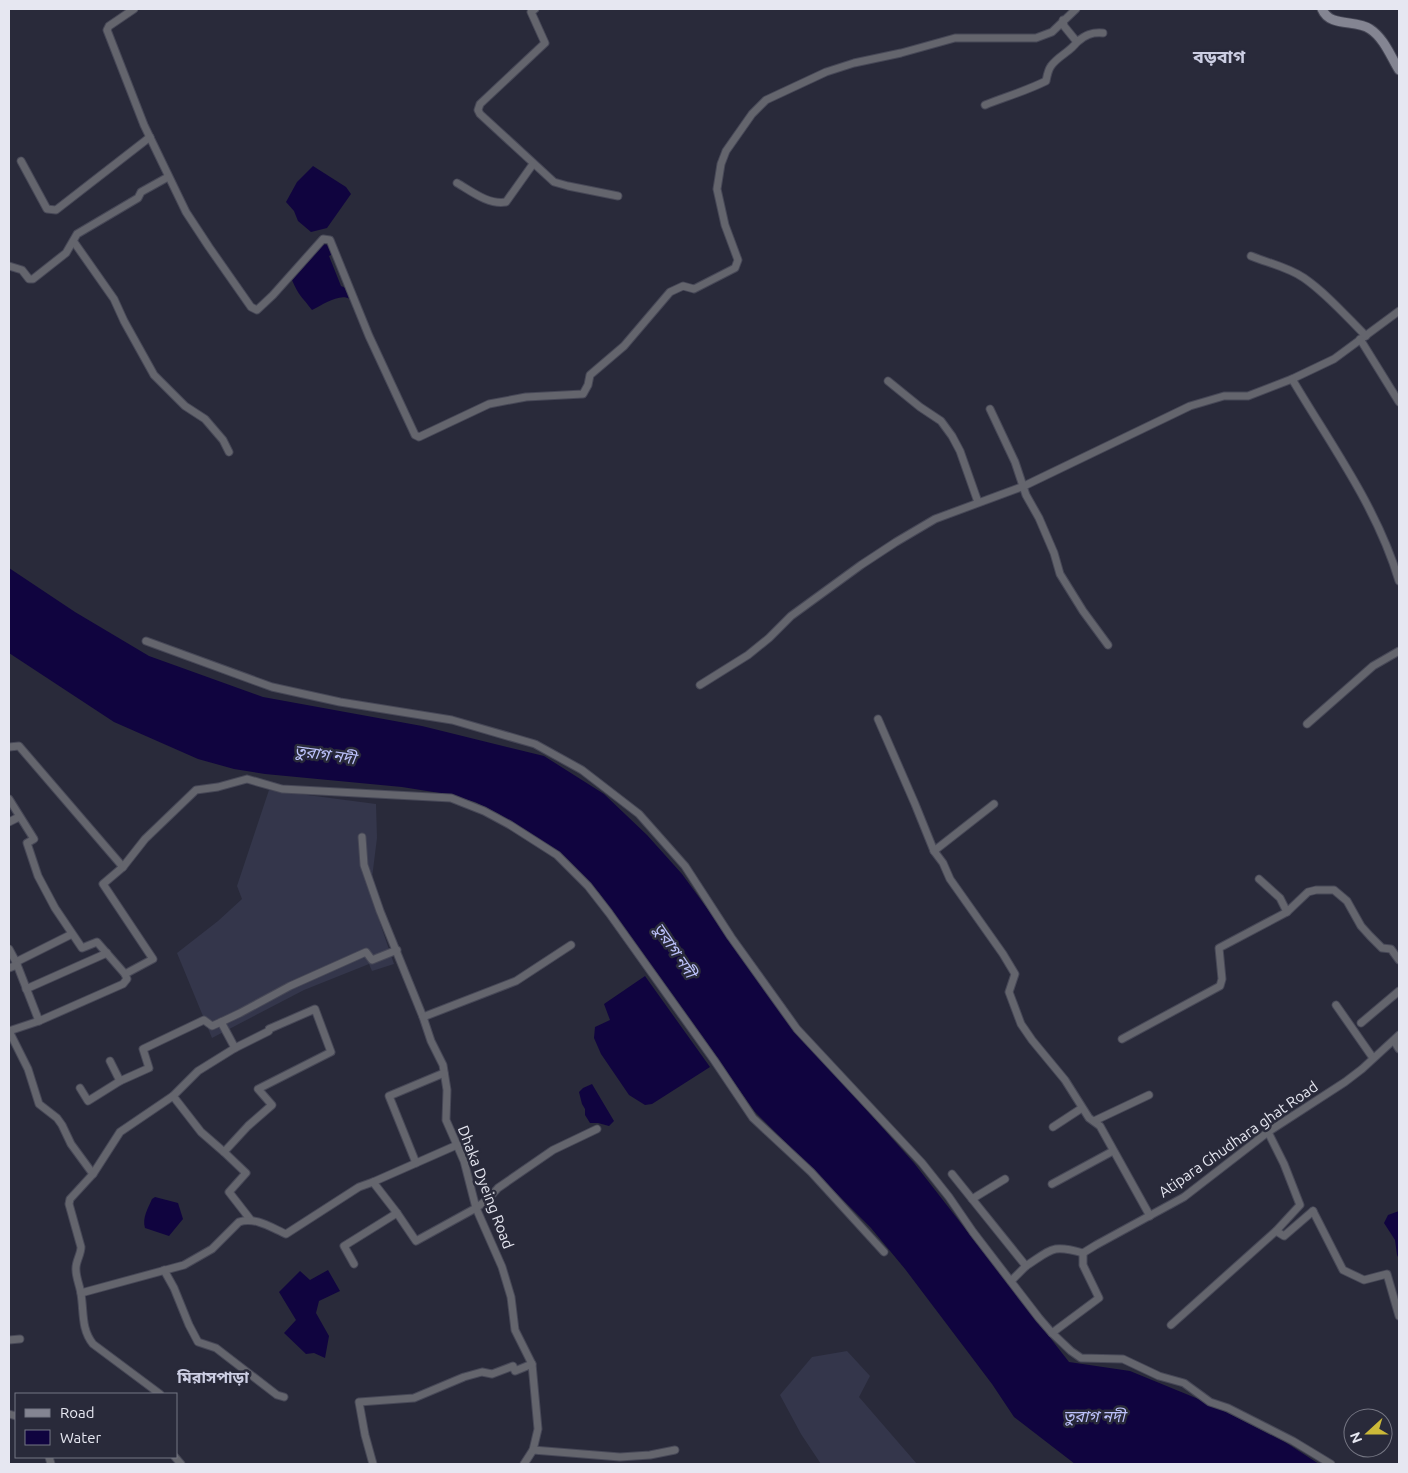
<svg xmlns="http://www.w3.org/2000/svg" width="1408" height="1473" font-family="Ubuntu,'Noto Sans Bengali',sans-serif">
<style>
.built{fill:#34364b}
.water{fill:#10043f}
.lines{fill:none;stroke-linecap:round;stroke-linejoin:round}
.street-casing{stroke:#474857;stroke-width:9}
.secondary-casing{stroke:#474857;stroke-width:11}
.street{stroke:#64656d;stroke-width:7}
.secondary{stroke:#848592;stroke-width:9}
.labels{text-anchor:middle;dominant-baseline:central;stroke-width:5;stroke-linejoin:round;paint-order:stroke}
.street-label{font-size:15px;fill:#e6e7f1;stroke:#292a3a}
.water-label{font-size:16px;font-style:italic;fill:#bcc1fa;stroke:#292a3a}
.neighbourhood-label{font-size:16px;font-weight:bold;fill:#cccee3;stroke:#292a3a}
.quarter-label{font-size:18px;font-weight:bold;fill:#cccee3;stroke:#292a3a}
</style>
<rect width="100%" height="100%" fill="#292a3a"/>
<g class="built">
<path d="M269 790 376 804 377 838 370 894 394 964 372 971 369 964 304 990 212 1038 177 953 218 921 242 899 237 886Z"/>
<path d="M847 1351 870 1376 859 1397 917 1464H821L801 1434 780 1395 812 1357Z"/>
</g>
<g class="water">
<path d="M313 166 346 187 351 194 327 228 311 232 298 221 294 211 286 202 297 182Z"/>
<path d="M322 244 329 245 333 254 329 256 341 286 348 289 352 297 350 299C339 293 323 305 312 310 303 298 298 295 292 280L294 275Z"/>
<path d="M9 568 75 612 149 656 263 697 422 726 544 756 604 794 647 835 682 874 799 1034 914 1163 1069 1362 1130 1371 1208 1403 1285 1442 1319 1464H1075L1014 1417 992 1384 905 1269 871 1228 755 1112 599 893 568 860 499 814 475 802 446 794 402 787 265 774 234 769 198 759 114 722 9 653Z"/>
<path d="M645 976 710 1067 652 1104 645 1105 629 1095 601 1054 594 1038 595 1027 610 1020 604 1004Z"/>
<path d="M592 1084 614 1121 609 1126 598 1123H590L585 1115V1109L582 1104 579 1092 583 1088Z"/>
<path d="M155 1197 178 1203 183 1219 169 1236 145 1228C142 1218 148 1208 152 1199Z"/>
<path d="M1399 1211V1259L1397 1255 1395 1240 1384 1223 1388 1215Z"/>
<path d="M328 1270 340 1291 319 1301 316 1313 329 1336 325 1358 314 1353 306 1354 284 1333 296 1320 279 1292 300 1271 310 1280Z"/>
</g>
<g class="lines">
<defs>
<g id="street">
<path d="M134 9 109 26 107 30 144 125 186 212 209 247 251 307 257 310 273 295 323 239 330 240 369 336 415 435 419 437 489 404 526 397 583 394 588 385 590 375 624 346 670 292 683 286 694 289 735 268 738 260 725 225 717 189 721 164 726 151 752 114 766 100 826 72 854 63 901 53 955 38H1036L1052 32 1076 9"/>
<path d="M535 9 531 12 545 43 480 104 478 110 480 114 554 182 568 186 618 196"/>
<path d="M1063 20 1064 26 1077 42C1085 35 1092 32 1103 33"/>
<path d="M985 105C1005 97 1026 91 1046 81 1047 76 1048 70 1051 66 1058 56 1070 52 1077 42"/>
<path d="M21 161 47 209 56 210 150 137"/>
<path d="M457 183C471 191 488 205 506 202L533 164"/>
<path d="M74 242 114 299 124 321 154 375 185 406 205 419 223 440 229 452"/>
<path d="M1251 256C1268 263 1288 267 1304 278 1327 294 1346 316 1366 336"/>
<path d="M9 266 22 270 29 279H33L66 253 77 234 138 198 141 192 168 177"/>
<path d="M1399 311 1334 359 1292 379C1331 445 1377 507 1399 581"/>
<path d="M1360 339 1399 402"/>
<path d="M888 381 920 407 941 421 952 436 960 451 978 502"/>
<path d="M990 409 1015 462 1026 495 1039 518 1054 553 1060 574 1083 611 1108 645"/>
<path d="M146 641 272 687 340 702 452 720 535 744 582 770 639 814 685 866 731 937 797 1029 922 1163 949 1197 973 1232 1039 1318 1052 1333 1071 1351 1081 1358 1123 1359 1159 1376 1184 1383 1210 1402 1228 1408 1293 1441 1331 1464"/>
<path d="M700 685 748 655 769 638 791 616 861 565 896 542 935 519 1024 486 1190 406 1224 396H1248L1292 379"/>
<path d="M878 719 915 804 934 851 943 863 950 879 1003 954 1015 974 1009 992 1021 1024 1032 1040 1065 1080 1089 1118 1100 1126 1150 1216"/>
<path d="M1307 724 1373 666 1399 651"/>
<path d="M9 747 19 746 123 867 103 884 153 959 125 974 127 979 123 984 39 1021 9 1031"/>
<path d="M9 799 34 839 27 843 38 876 55 908 82 948 97 942 125 974"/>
<path d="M9 822 19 817"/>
<path d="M362 837 364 865 380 911 423 1017 431 1041 443 1065 447 1090 446 1120 464 1161 476 1208 502 1267 511 1297 515 1330 532 1364 538 1429 533 1450 524 1464"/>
<path d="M934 851 994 804"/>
<path d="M123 867 145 839 196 790 218 787 247 779 282 789 451 798 484 811 510 825 557 855 588 886 609 913 714 1060 753 1118 811 1172 884 1252"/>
<path d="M1259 879 1280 898 1287 912"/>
<path d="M9 949 16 962 39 1021"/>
<path d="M16 962 72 934"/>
<path d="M9 968 17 965"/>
<path d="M26 989 107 953"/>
<path d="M1336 1005 1373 1058"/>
<path d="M423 1017 516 981 571 945"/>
<path d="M1361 1023 1399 991"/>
<path d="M9 1031 28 1069 39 1104 57 1118 62 1125 71 1144 93 1174 70 1199 69 1204 81 1247C81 1255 75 1262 76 1270 76 1278 80 1286 81 1294 84 1312 81 1329 93 1344L160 1394"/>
<path d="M1122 1039 1220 986 1222 979 1219 948 1287 912 1308 892 1316 890H1334L1347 901 1361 926 1370 936 1382 948 1391 949 1399 960"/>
<path d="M1394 1041 1399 1049"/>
<path d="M110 1061 120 1081 149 1068 143 1049 204 1020 212 1026 221 1022"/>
<path d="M80 1088 88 1101 120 1081"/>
<path d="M1094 1121 1149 1095"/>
<path d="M1053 1127 1082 1108"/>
<path d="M1268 1132 1284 1164 1300 1205 1276 1231"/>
<path d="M224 1152 201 1132 173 1096 198 1071 235 1048"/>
<path d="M416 1163 389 1096 444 1073"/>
<path d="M93 1174 120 1132 173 1096"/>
<path d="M952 1174 1026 1266C1052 1249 1052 1244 1083 1253"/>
<path d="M373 1182 397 1213 416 1241 476 1208 488 1199 498 1188 553 1150 597 1129"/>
<path d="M1052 1184 1113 1151"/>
<path d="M972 1199 1005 1179"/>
<path d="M1313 1211 1343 1270 1364 1280 1387 1274 1399 1316"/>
<path d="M250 1219 229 1192 246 1173 224 1152 248 1126 272 1105 258 1089 331 1052 315 1009 269 1029V1031L235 1048 221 1022 240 1013 290 986 366 952 372 960 397 950"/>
<path d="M1083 1253 1096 1245 1184 1197 1268 1132 1345 1082 1362 1069 1399 1035"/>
<path d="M354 1264 344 1246 397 1213"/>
<path d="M164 1270 174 1288 189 1325 198 1342 216 1348 277 1395 284 1397"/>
<path d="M1011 1281 1026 1266"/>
<path d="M81 1293 184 1265 212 1249 239 1222C254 1216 272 1228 286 1234L359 1187 373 1182 457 1145"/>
<path d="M1171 1325 1276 1231 1284 1236 1313 1211"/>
<path d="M1052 1333 1099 1298 1083 1265V1253"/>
<path d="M9 1340 20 1339"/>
<path d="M9 1414 16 1416"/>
<path d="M533 1450 620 1457 650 1455 675 1450"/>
<path d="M49 1457 51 1464"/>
<path d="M175 1457 181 1464"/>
<path d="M373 1464 365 1435 359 1402 414 1398 464 1377 482 1372 492 1374 513 1366 515 1371 532 1364"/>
</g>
<path id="secondary" d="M1322 9C1330 28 1356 19 1370 29 1384 38 1391 57 1399 70"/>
</defs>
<use href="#street" class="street-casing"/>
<use href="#secondary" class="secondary-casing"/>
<use href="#street" class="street"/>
<use href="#secondary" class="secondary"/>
</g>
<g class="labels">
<g class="street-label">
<text transform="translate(1238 1139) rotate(-35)">Atipara Ghudhara ghat Road</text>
<text transform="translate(486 1187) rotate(69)">Dhaka Dyeing Road</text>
</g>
<g class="water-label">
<text transform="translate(325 754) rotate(8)">তুরাগ নদী</text>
<text transform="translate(675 950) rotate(56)">তুরাগ নদী</text>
<text x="1094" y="1416">তুরাগ নদী</text>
</g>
<g class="neighbourhood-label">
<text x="213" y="1377">মিরাসপাড়া</text>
</g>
<g class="quarter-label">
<text x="1219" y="56">বড়বাগ</text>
</g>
</g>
<rect width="1408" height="1473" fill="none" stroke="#e6e7f1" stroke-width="20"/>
<rect x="15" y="1393" width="162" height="65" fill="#292a3a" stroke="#757683"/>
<rect x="25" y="1409" width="25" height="8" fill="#848592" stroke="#757683"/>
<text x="60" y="1418" font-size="15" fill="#e6e7f1">Road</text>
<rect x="25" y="1430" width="25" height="15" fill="#10043f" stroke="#757683"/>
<text x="60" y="1443" font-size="15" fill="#e6e7f1">Water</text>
<g transform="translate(1368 1433) rotate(249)"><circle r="24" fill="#292a3a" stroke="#757683"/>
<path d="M0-4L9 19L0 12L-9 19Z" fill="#ccb939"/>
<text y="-8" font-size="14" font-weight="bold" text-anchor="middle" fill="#e6e7f1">N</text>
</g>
</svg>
